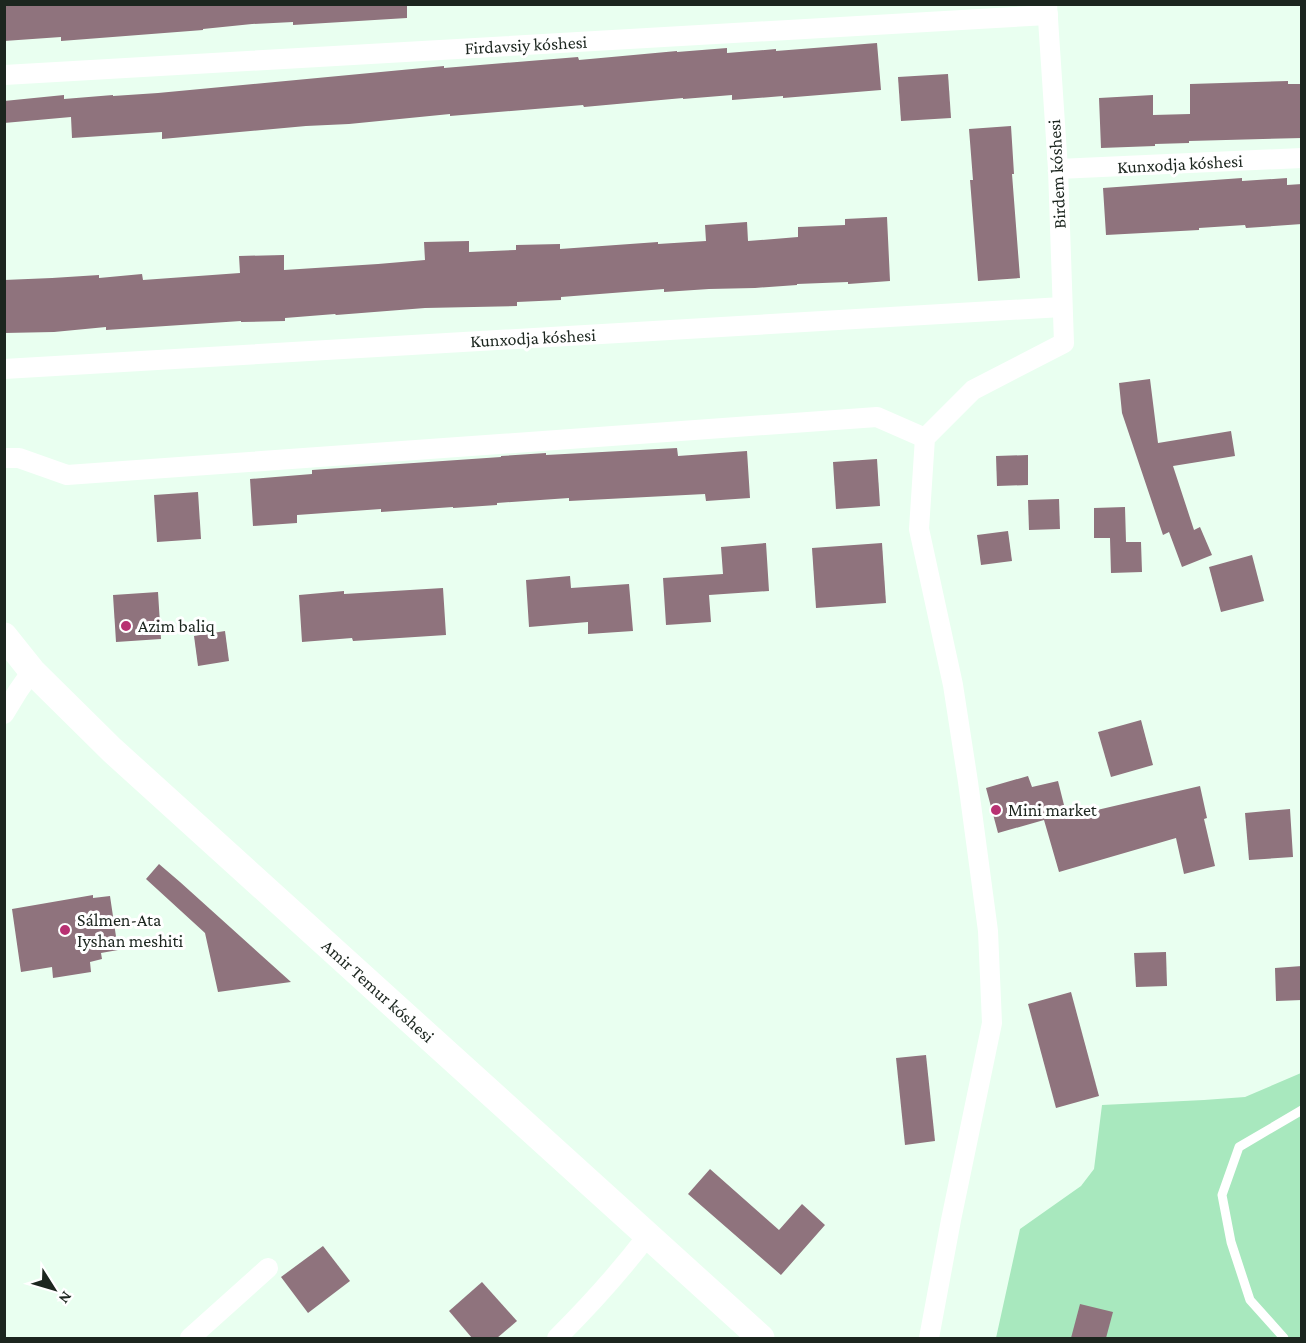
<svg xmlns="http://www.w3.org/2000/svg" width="1306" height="1343" font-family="'Crimson Pro',serif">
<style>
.green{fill:#a8e8be}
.building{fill:#8f737d}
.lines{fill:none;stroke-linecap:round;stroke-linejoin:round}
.lane{stroke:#fff;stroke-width:9}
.street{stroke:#fff;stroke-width:20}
.secondary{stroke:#fff;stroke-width:27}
.poi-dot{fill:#b83172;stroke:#fff;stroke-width:2}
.labels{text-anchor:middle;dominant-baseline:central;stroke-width:6;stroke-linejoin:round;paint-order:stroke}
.street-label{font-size:18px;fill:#1c261f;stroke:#fff}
.poi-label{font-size:18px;fill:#1c261f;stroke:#fff;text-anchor:start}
</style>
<rect width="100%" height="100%" fill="#e9fff0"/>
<path class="green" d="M1301 1073V1338H996L1020 1229 1081 1186 1094 1169 1102 1105 1204 1100 1245 1097Z"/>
<g class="building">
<path d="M4 4H407V18L293 25V22L252 24 203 29V30L61 41V37L4 41Z"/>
<path d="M877 43 881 90 783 98V96L732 100V95L683 99V98L584 107 583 105 450 116V114L349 124 306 126 162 139V132L72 138 71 117 4 123V101L64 95V99L113 95V96L158 93 444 66V68L578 57 579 60 677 51V52L727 48V53L776 49V51Z"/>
<path d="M948 74 951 118 901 121 898 77Z"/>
<path d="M1288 81V84H1302V138L1189 141V143L1155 144V146L1101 148 1099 98 1153 95V115L1190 114V84Z"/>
<path d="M1011 126 1014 174H1012L1020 278 978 281 970 180H973L969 129Z"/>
<path d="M1242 178V181L1287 178V185L1302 184V224L1246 228 1245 225 1199 228V230L1106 235 1103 188Z"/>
<path d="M887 217 890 281 848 284V282L797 284V285L755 288 709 289 664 292V289L561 297V300L517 302V306L425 308 336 315 335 314 285 318V321L241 322V321L106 330V327L54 332 4 333V280L52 278 99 275V278L142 274 143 280 240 273 239 256 284 255V270L378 264 425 260 424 242 469 241V252L516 250V245L560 244V249L658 242V244L706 241 705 225 747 222 748 241 798 237V227L845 225V219Z"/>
<path d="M1150 379 1158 443 1231 431 1235 456 1173 466 1194 530 1200 527 1212 555 1182 567 1169 532 1163 535 1122 413 1119 383Z"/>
<path d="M677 448 678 456 747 451 750 498 706 501 705 494 569 501V498L497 503V505L453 508V507L381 512V509L297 515V523L253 526 250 479 312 474V470L501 457V456L546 453V455Z"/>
<path d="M1028 455V485L997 486 996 456Z"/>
<path d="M877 459 880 506 836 509 833 462Z"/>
<path d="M198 492 201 539 157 542 154 495Z"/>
<path d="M1059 499 1060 529 1029 530 1028 500Z"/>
<path d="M1125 507 1126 542H1141L1142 572 1111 573 1110 538H1094V508Z"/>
<path d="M1008 531 1012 561 981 565 977 535Z"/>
<path d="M766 543 769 591 709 595 711 622 666 625 663 578 723 574 721 547Z"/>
<path d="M882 543 886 603 816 608 812 548Z"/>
<path d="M1252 555 1264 601 1221 612 1209 567Z"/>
<path d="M570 576 571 588 629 584 633 631 588 634V622L529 627 526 580Z"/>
<path d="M443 588 446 635 353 641 352 638 302 642 299 595 344 591V594Z"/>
<path d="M158 592 161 639 116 642 113 595Z"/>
<path d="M225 631 229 661 198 666 194 636Z"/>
<path d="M1141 720 1153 765 1111 777 1098 732Z"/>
<path d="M1028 776 1032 787 1058 781 1067 817 1200 786 1207 818 1204 819 1215 866 1184 874 1176 838 1059 872 1044 820 998 833 986 788Z"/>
<path d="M1290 809 1293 857 1249 860 1245 813Z"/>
<path d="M159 864 180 882 291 982 218 992 205 933 146 879Z"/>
<path d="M93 895V898L110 896 118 950 101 953 102 959 90 962 91 972 53 978 52 967 21 972 12 909Z"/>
<path d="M1166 952 1167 986 1136 987 1134 953Z"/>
<path d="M1302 966V1000L1276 1001 1275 968Z"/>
<path d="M1071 992 1099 1096 1056 1108 1028 1004Z"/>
<path d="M926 1055 935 1141 905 1145 896 1058Z"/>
<path d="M710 1169 779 1230 802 1204 825 1225 781 1275 688 1194Z"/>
<path d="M323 1246 350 1281 308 1313 281 1277Z"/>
<path d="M482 1282 517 1321 497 1338H472L449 1311Z"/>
<path d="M1080 1304 1113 1312 1106 1338H1071Z"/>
</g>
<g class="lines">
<path class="lane" d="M1284 1338 1250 1300 1231 1242 1222 1195 1239 1147 1302 1110"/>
<g class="street">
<path d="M4 75 1048 15"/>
<path d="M1058 169 1302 158"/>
<path d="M4 369 1062 307"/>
<path d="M4 458H19L67 475 877 417 925 438"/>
<path d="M4 714 18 691 32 671"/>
<path d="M190 1338 268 1268"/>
<path d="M557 1338C589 1306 620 1272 648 1235"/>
<path d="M929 1338 951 1220 992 1023 988 931 968 782 953 685 919 529 925 438 973 390 1064 343 1058 169 1047 4"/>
</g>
<path class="secondary" d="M4 636 32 671 112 750 761 1338"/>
</g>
<g class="poi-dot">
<circle cx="126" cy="626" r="6"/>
<circle cx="996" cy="810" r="6"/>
<circle cx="65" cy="930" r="6"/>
</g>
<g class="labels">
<g class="street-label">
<text transform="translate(526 45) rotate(-3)">Firdavsiy kóshesi</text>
<text transform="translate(1180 164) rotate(-3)">Kunxodja kóshesi</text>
<text transform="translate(1057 174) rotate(-93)">Birdem kóshesi</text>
<text transform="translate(533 338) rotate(-3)">Kunxodja kóshesi</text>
<text transform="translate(378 991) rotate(42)">Amir Temur kóshesi</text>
</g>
<g class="poi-label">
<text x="138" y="626">Azim baliq</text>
<text x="1008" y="810">Mini market</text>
<text x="77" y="920">Sálmen-Ata<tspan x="77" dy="21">Iyshan meshiti</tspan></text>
</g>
</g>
<rect width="1306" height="1343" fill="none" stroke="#1c261f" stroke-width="12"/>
<g transform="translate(54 1289) rotate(127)" stroke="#ffffff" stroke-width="4.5" paint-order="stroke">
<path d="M0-4.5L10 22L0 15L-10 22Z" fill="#1c261f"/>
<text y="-9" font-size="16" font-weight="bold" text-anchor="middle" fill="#1c261f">N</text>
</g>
</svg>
